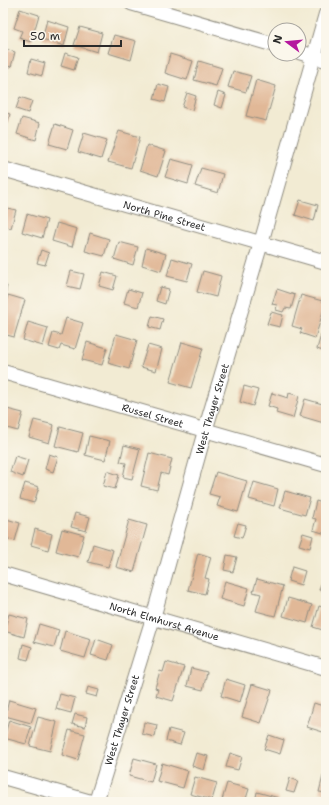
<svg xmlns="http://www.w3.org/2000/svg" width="329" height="805" font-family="'Shantell Sans',sans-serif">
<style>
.building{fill:#e1b897}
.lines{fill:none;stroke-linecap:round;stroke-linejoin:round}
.street-casing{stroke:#8e8b7f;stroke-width:16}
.street{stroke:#fff;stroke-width:14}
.labels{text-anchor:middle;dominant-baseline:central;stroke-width:3;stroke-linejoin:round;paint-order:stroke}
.street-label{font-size:10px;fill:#2b2b2b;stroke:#fbf7ec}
</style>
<rect width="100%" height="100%" fill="#fbf7ec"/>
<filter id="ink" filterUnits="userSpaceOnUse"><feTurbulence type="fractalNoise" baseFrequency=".025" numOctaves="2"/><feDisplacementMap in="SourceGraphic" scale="8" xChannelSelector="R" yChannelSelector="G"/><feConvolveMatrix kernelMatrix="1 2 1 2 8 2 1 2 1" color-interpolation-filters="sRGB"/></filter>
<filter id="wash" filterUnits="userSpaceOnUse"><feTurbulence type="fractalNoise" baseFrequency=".012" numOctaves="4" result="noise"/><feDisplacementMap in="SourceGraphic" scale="16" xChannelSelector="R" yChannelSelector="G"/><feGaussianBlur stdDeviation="0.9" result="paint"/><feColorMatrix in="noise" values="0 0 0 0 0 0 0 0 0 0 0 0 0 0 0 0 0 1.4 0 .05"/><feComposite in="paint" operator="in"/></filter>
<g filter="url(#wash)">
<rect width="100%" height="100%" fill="#f2ebd3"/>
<g id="blocks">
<g class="building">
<path d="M3 3 7 4 3 17Z"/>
<path d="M20 9 39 15 31 42 19 38 22 31 14 28Z"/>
<path d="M47 20 69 27 64 46 42 39Z"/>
<path d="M80 27 102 33 97 52 74 45Z"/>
<path d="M114 35 136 41 131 60 108 53Z"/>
<path d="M3 48 15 52 11 67 3 65Z"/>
<path d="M65 53 78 57 74 70 61 66Z"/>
<path d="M170 54 193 61 187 80 165 73Z"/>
<path d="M31 59 45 63 42 76 28 72Z"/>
<path d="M199 61 222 68 216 86 194 80Z"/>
<path d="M233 71 251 76 246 92 228 87Z"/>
<path d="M256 80 276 86 266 121 246 116Z"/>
<path d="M158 84 169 87 165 102 154 99Z"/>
<path d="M218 92 226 95 222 108 214 105Z"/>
<path d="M187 93 196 96 192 110 182 107Z"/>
<path d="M20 97 32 101 28 113 16 109Z"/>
<path d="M3 112 10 114 5 132 3 131Z"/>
<path d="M326 113V124L323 123Z"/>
<path d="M22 118 40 123 36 140 17 134Z"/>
<path d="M55 124 73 130 67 149 49 144Z"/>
<path d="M119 131 140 137 131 168 108 162Z"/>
<path d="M84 133 107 140 101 159 78 152Z"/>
<path d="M147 145 166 151 158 176 140 170Z"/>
<path d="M171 159 193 165 188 184 165 177Z"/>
<path d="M201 168 223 174 218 193 195 186Z"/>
<path d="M300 200 318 205 314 221 295 215Z"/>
<path d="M3 207 16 210 11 228 3 226Z"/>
<path d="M27 214 47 220 42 238 22 232Z"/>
<path d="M57 223 77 229 72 247 52 241Z"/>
<path d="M90 233 109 239 104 256 85 251Z"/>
<path d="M119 242 138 247 133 265 114 259Z"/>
<path d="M146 248 166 254 161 271 142 265Z"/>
<path d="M41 250 49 253 45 265 37 263Z"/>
<path d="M172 258 192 264 187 281 167 276Z"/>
<path d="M71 271 84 274 80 289 67 286Z"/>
<path d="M203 271 221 276 216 297 197 292Z"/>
<path d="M103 272 117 276 113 290 99 286Z"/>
<path d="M3 285 7 286 4 300H3Z"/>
<path d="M160 287 169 289 165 304 156 301Z"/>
<path d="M128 289 142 293 138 307 124 303Z"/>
<path d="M277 289 295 295 291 309 285 308 283 312 276 310 277 305 272 304Z"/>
<path d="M8 295 25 300 14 337 3 334V305L5 306Z"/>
<path d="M301 295 326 302 315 338 300 333 302 329 292 326Z"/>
<path d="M271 312 283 315 280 327 267 324Z"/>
<path d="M152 316 163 319 160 330 149 327Z"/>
<path d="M66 318 83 323 75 349 61 345 59 350 49 347 53 333 61 335Z"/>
<path d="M28 322 48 328 43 346 23 340Z"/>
<path d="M116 334 137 340 129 369 108 363Z"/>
<path d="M321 335 326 337V352L317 349Z"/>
<path d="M87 342 107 348 102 365 82 360Z"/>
<path d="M182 342 203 348 191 388 170 382Z"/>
<path d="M148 345 162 349 156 371 141 367Z"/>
<path d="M244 386 258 390 253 406 240 402Z"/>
<path d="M272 393 288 398 289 393 299 396 293 418 276 413 277 409 268 406Z"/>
<path d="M305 399 326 405 324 423 300 416Z"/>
<path d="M3 408 23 413 18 431 3 427Z"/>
<path d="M34 420 54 425 49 443 29 437Z"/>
<path d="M60 427 83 433 78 452 55 446Z"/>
<path d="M89 436 110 441 105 460 85 455Z"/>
<path d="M124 445 140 449 132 479 123 477 126 463 120 462Z"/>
<path d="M149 453 172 459 168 475 161 473 157 490 141 486Z"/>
<path d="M49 454 58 457 53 472 45 469Z"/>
<path d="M15 456 28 460 23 477 10 472Z"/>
<path d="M107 471 119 475 115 489 103 486Z"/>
<path d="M216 472 247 481 238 512 217 506 220 497 209 494Z"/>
<path d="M254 482 278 489 274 506 249 499Z"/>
<path d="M25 483 39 487 34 503 20 499Z"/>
<path d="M285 491 310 498 305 515 280 508Z"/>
<path d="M316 501 326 504V534L313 530 316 519 312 518Z"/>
<path d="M75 513 90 517 86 531 71 527Z"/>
<path d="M3 518 20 523 15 541 3 537Z"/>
<path d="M129 520 147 525 134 572 116 567Z"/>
<path d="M238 523 246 525 242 538 234 536Z"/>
<path d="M35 529 52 534 48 550 31 545Z"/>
<path d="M62 529 84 535 78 557 56 551Z"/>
<path d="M303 533 313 536 310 548 299 545Z"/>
<path d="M93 544 113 550 108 567 88 562Z"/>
<path d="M198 553 211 557 205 578 209 579 205 594 188 590Z"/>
<path d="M227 555 237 557 233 572 224 570Z"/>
<path d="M292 567 305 571 301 585 288 581Z"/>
<path d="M323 577 326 578V592L319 590Z"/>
<path d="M257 579 283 586 275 616 256 611 261 594 253 592Z"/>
<path d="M225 581 249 588 244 606 220 599Z"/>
<path d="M288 598 312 605 307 623 283 616Z"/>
<path d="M319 606 326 608V631L313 627Z"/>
<path d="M9 614 28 619 24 637 4 631Z"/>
<path d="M39 624 59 630 54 647 34 642Z"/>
<path d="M65 631 91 639 85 658 60 651Z"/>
<path d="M96 639 113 645 108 660 91 655Z"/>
<path d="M23 644 32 647 28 660 20 658Z"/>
<path d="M3 646 7 647 3 661Z"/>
<path d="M166 662 184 667 173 701 156 696 158 689 155 688 160 671 163 672Z"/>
<path d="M191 668 207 672 203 690 187 686Z"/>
<path d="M226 679 245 685 240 702 221 696Z"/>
<path d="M252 684 272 690 261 723 242 717Z"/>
<path d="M88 687 99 690 97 697 86 694Z"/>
<path d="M60 694 75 698 71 713 56 709Z"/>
<path d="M9 700 36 708 31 723 5 716Z"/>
<path d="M314 703 326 707V733L307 727Z"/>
<path d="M75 714 87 717 85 727 72 724Z"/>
<path d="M38 717 57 722 50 751 30 746Z"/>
<path d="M9 720 31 727 26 744 4 738Z"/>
<path d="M144 722 157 725 155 737 142 734Z"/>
<path d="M169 729 184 733 180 745 166 741Z"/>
<path d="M69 730 85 734 78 760 62 755Z"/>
<path d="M269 735 284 740 280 754 264 749Z"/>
<path d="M196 753 208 756 204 770 192 766Z"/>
<path d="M230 753 242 757 238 770 226 767Z"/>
<path d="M134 758 156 764 151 782 129 776Z"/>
<path d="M162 763 188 771 183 788 157 781Z"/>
<path d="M323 776H326V793L319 792Z"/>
<path d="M195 777 217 783 212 800 190 794Z"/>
<path d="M290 778 298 781 294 793 286 791Z"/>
<path d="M227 783 249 789 245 802 222 800Z"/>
<path d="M257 792 279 798 278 802H255Z"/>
</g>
</g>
</g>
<g filter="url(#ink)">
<use href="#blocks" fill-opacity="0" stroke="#8e8b7f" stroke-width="1"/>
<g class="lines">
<defs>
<g id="street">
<path d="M131 3 275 45"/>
<path d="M299 52 326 60"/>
<path id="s1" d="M3 169 326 262"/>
<path id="s2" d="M3 372 326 465"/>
<path id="s3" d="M3 574 326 668"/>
<path d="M3 777 91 802"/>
<path id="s4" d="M96 802 153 618 205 431 261 243 326 14"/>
</g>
</defs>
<use href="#street" class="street-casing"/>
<use href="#street" class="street"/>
</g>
</g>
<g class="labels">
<g class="street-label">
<text stroke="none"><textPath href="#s1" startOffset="168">North Pine Street</textPath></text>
<text stroke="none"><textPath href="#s4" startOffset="410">West Thayer Street</textPath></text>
<text stroke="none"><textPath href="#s2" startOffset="156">Russel Street</textPath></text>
<text stroke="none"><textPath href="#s3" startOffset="168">North Elmhurst Avenue</textPath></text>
<text stroke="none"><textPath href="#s4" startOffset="86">West Thayer Street</textPath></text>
</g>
</g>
<rect width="329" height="805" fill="none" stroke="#fbf7ec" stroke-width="16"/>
<g transform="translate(287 42) rotate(286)"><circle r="19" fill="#fbf7ec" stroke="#a8a59f"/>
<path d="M0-3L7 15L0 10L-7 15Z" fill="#b5179e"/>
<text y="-6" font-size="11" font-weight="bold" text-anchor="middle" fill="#2b2b2b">N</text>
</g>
<path d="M24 40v6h97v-6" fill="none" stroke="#2b2b2b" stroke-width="2"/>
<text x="30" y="40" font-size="12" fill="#2b2b2b" stroke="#fbf7ec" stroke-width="3" paint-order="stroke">50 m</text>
</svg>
